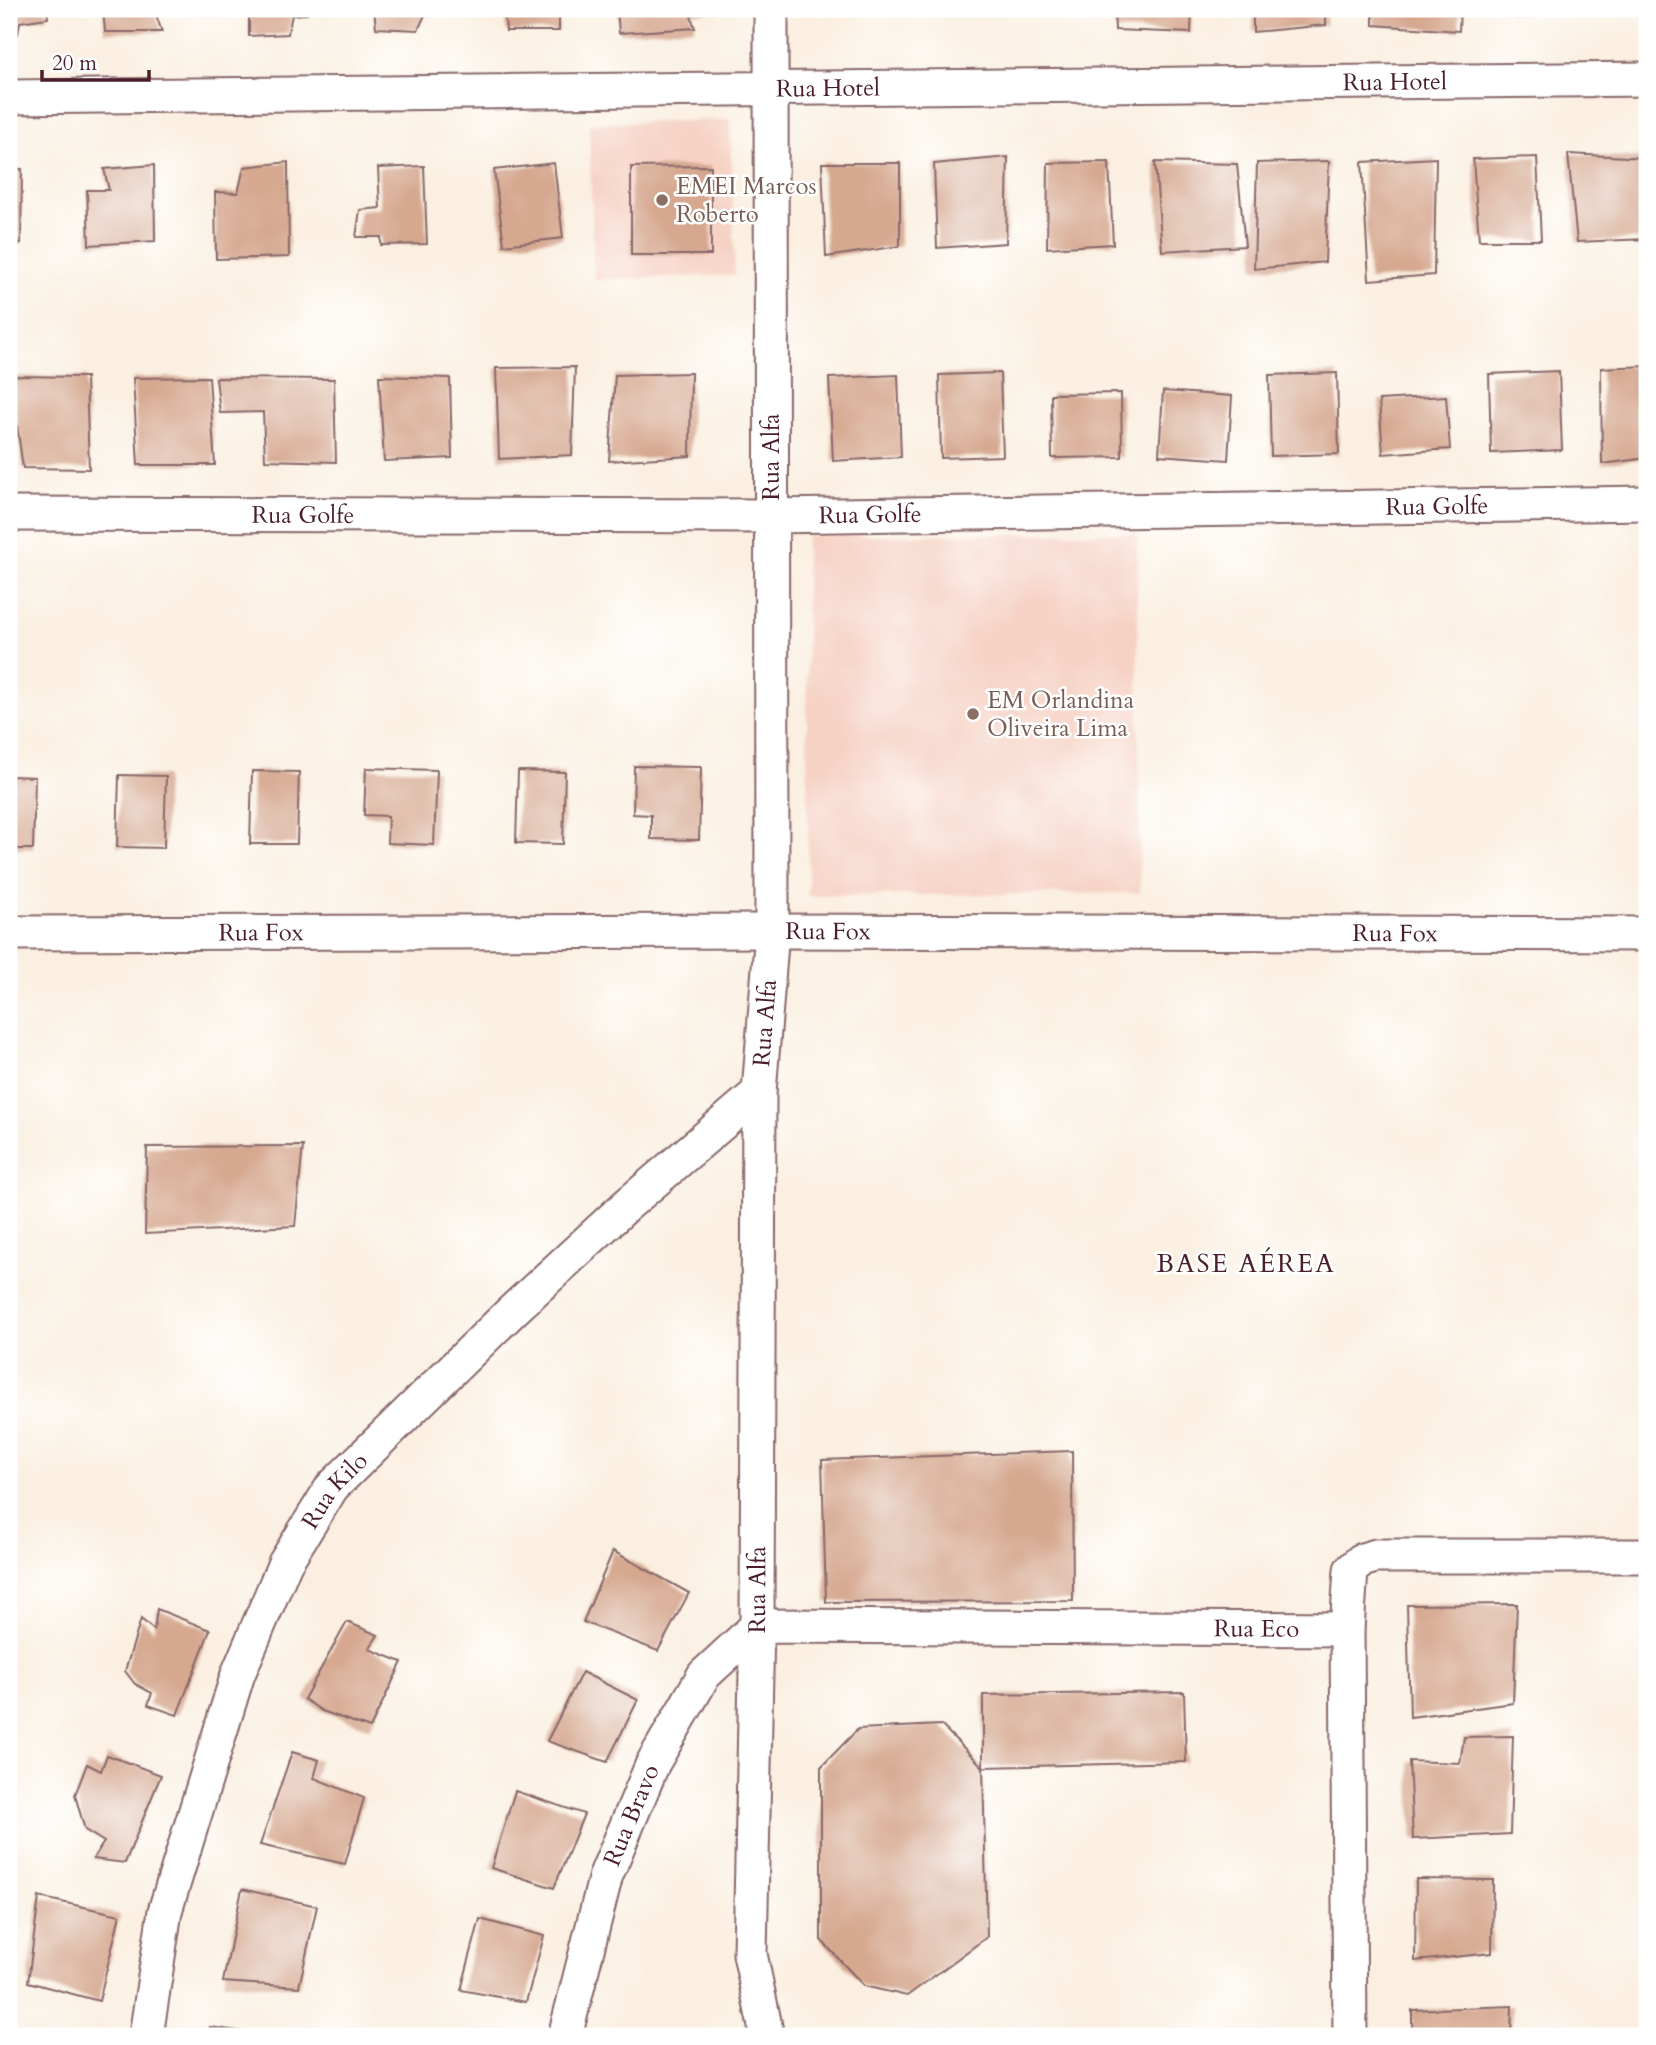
<svg xmlns="http://www.w3.org/2000/svg" width="1656" height="2045" font-family="Cardo,serif">
<style>
.built{fill:#f6d2c4}
.building{fill:#d6a890}
.lines{fill:none;stroke-linecap:round;stroke-linejoin:round}
.minor-casing{stroke:#88686a;stroke-width:37}
.minor{stroke:#fff;stroke-width:33}
.education-dot{fill:#8d6e63;stroke:#fff;stroke-width:2.5}
.labels{text-anchor:middle;dominant-baseline:central;stroke-width:5;stroke-linejoin:round;paint-order:stroke}
.street-label{font-size:24px;fill:#4a1f2b;stroke:#fff}
.education-label{font-size:24px;fill:#785e54;stroke:#fff;text-anchor:start}
.neighbourhood-label{font-size:26px;letter-spacing:2px;fill:#4a1f2b;stroke:#fff}
</style>
<rect width="100%" height="100%" fill="#fff"/>
<filter id="ink" filterUnits="userSpaceOnUse"><feTurbulence type="fractalNoise" baseFrequency=".0143" numOctaves="2"/><feDisplacementMap in="SourceGraphic" scale="14" xChannelSelector="R" yChannelSelector="G"/><feConvolveMatrix kernelMatrix="1 2 1 2 8 2 1 2 1" color-interpolation-filters="sRGB"/></filter>
<filter id="wash" filterUnits="userSpaceOnUse"><feTurbulence type="fractalNoise" baseFrequency=".00686" numOctaves="4" result="noise"/><feDisplacementMap in="SourceGraphic" scale="28" xChannelSelector="R" yChannelSelector="G"/><feGaussianBlur stdDeviation="1.57" result="paint"/><feColorMatrix in="noise" values="0 0 0 0 0 0 0 0 0 0 0 0 0 0 0 0 0 1.4 0 .05"/><feComposite in="paint" operator="in"/></filter>
<g filter="url(#wash)">
<rect width="100%" height="100%" fill="#faefe0"/>
<g class="built">
<path d="M730 119 735 275 594 280 589 124Z"/>
<path d="M1137 533 1140 893 808 896 806 536Z"/>
</g>
<g id="blocks">
<g class="building">
<path d="M9 9H47L48 18 20 22 18 34H9Z"/>
<path d="M103 9H154L162 32H105Z"/>
<path d="M249 9H307V14L292 15 288 34 249 36Z"/>
<path d="M374 9H443V13L425 15 418 30 376 28Z"/>
<path d="M504 9H588V14L559 11V31H506Z"/>
<path d="M617 9H725V11L690 13 695 28 619 33Z"/>
<path d="M1114 9H1192L1191 33 1115 30Z"/>
<path d="M1253 9H1326V25L1253 32Z"/>
<path d="M1373 9H1460L1459 31 1373 25Z"/>
<path d="M1509 9H1576V11L1509 13Z"/>
<path d="M1568 154 1647 158V239L1577 242Z"/>
<path d="M1008 157 1006 243 937 248 934 164Z"/>
<path d="M1537 157 1541 240H1479L1473 159Z"/>
<path d="M1436 158 1434 275 1369 280 1362 162Z"/>
<path d="M1329 161 1325 262 1254 269 1257 163Z"/>
<path d="M288 162 289 257 216 259 215 192 238 193 244 167Z"/>
<path d="M1109 162 1113 244 1047 248 1048 163Z"/>
<path d="M1155 162 1237 164 1245 246 1162 251Z"/>
<path d="M554 163 563 238 504 245 494 170Z"/>
<path d="M822 163H900V246L826 257Z"/>
<path d="M154 165 155 241 89 245 87 190H109L104 169Z"/>
<path d="M424 166 427 244 381 245V237H356L360 210 380 208 378 168Z"/>
<path d="M711 166V255H631V167Z"/>
<path d="M9 169H22L21 244H9Z"/>
<path d="M1647 366V458L1602 464 1601 368Z"/>
<path d="M575 367 572 455 499 459 496 368Z"/>
<path d="M1559 371 1562 450 1491 453 1489 374Z"/>
<path d="M691 373 690 456 609 461 615 375Z"/>
<path d="M1000 373 1003 456 941 458 939 375Z"/>
<path d="M1337 373 1339 454 1271 456 1269 375Z"/>
<path d="M898 375 901 457 833 461 829 378Z"/>
<path d="M10 376 86 377 89 469 23 468Z"/>
<path d="M379 376 450 378 452 458 384 461Z"/>
<path d="M209 377 215 465H138L133 378Z"/>
<path d="M216 378 334 379 336 462 265 460 263 412 220 413Z"/>
<path d="M1163 391 1232 396 1228 460 1159 455Z"/>
<path d="M1121 393 1122 457 1052 458 1051 394Z"/>
<path d="M1446 396 1450 449 1383 454 1379 400Z"/>
<path d="M634 766 701 767 699 840 651 839V815L633 814Z"/>
<path d="M366 768 437 770 434 845 387 843 388 816 364 815Z"/>
<path d="M252 771 299 772 297 844H250Z"/>
<path d="M518 771 565 772 563 844 516 843Z"/>
<path d="M119 775 166 776 164 848 117 847Z"/>
<path d="M9 776 35 777 33 849H9Z"/>
<path d="M303 1146 295 1226 145 1234 147 1147Z"/>
<path d="M1072 1451 1073 1601 826 1602 822 1460Z"/>
<path d="M613 1551 689 1593 658 1651 583 1622Z"/>
<path d="M1517 1604 1513 1703 1410 1717 1407 1605Z"/>
<path d="M157 1609 210 1630 177 1715 148 1705 152 1693 135 1684 125 1671 141 1619 154 1630Z"/>
<path d="M347 1622 378 1635 369 1649 402 1662 370 1728 322 1711 304 1699Z"/>
<path d="M582 1672 638 1700 607 1762 547 1741Z"/>
<path d="M1184 1692 1186 1762 983 1767V1695Z"/>
<path d="M941 1725 983 1767 987 1937 907 1996 864 1986 821 1940V1767L858 1729Z"/>
<path d="M1513 1736 1510 1834 1413 1839 1409 1761 1460 1763 1464 1737Z"/>
<path d="M292 1752 319 1760 314 1778 364 1798 345 1864 260 1845Z"/>
<path d="M107 1755 161 1775 125 1863 93 1859 104 1842 85 1830 75 1795 87 1764 101 1771Z"/>
<path d="M515 1791 584 1814 554 1888 491 1868Z"/>
<path d="M1416 1879 1493 1880 1492 1953 1415 1961Z"/>
<path d="M242 1889 317 1906 299 1987 223 1982Z"/>
<path d="M39 1897 120 1915 99 2001 28 1982Z"/>
<path d="M480 1919 544 1936 526 2002 461 1990Z"/>
<path d="M1512 2006 1511 2036H1412V2010Z"/>
<path d="M210 2027 252 2033 250 2036H209Z"/>
</g>
</g>
</g>
<g filter="url(#ink)">
<use href="#blocks" fill-opacity="0" stroke="#88686a" stroke-width="2"/>
<g class="lines">
<defs>
<g id="minor">
<path id="s1" d="M9 97 1647 79"/>
<path id="s2" d="M9 514 771 516 1647 503"/>
<path id="s3" d="M9 933 772 931 1647 934"/>
<path id="s4" d="M146 2036 165 1911 238 1674 285 1563 332 1487 511 1312 628 1204 759 1092"/>
<path id="s5" d="M565 2036 606 1875 653 1763 704 1675 757 1626 1347 1629"/>
<path id="s6" d="M767 2036 750 1954 757 1626 759 1092 772 931 771 9"/>
<path d="M1350 2036 1347 1629 1351 1570 1362 1560 1376 1556H1647"/>
</g>
</defs>
<use href="#minor" class="minor-casing"/>
<use href="#minor" class="minor"/>
</g>
</g>
<g class="education-dot">
<circle cx="662" cy="200" r="7"/>
<circle cx="973" cy="714" r="7"/>
</g>
<g class="labels">
<g class="street-label">
<text stroke="none"><textPath href="#s1" startOffset="1386">Rua Hotel</textPath></text>
<text stroke="none"><textPath href="#s1" startOffset="819">Rua Hotel</textPath></text>
<text transform="translate(771 457) rotate(-90)">Rua Alfa</text>
<text stroke="none"><textPath href="#s2" startOffset="1428">Rua Golfe</textPath></text>
<text stroke="none"><textPath href="#s2" startOffset="861">Rua Golfe</textPath></text>
<text stroke="none"><textPath href="#s2" startOffset="294">Rua Golfe</textPath></text>
<text stroke="none"><textPath href="#s3" startOffset="819">Rua Fox</textPath></text>
<text stroke="none"><textPath href="#s3" startOffset="252">Rua Fox</textPath></text>
<text stroke="none"><textPath href="#s3" startOffset="1386">Rua Fox</textPath></text>
<text stroke="none"><textPath href="#s6" startOffset="1015">Rua Alfa</textPath></text>
<text stroke="none"><textPath href="#s4" startOffset="583">Rua Kilo</textPath></text>
<text stroke="none"><textPath href="#s6" startOffset="448">Rua Alfa</textPath></text>
<text stroke="none"><textPath href="#s5" startOffset="961">Rua Eco</textPath></text>
<text stroke="none"><textPath href="#s5" startOffset="231">Rua Bravo</textPath></text>
</g>
<g class="education-label">
<text x="676" y="186">EMEI Marcos<tspan x="676" dy="28">Roberto</tspan></text>
<text x="987" y="700">EM Orlandina<tspan x="987" dy="28">Oliveira Lima</tspan></text>
</g>
<g class="neighbourhood-label">
<text x="1246" y="1263">BASE AÉREA</text>
</g>
</g>
<rect width="1656" height="2045" fill="none" stroke="#fff" stroke-width="35"/>
<path d="M42 70v10h107v-10" fill="none" stroke="#4a1f2b" stroke-width="3.5"/>
<text x="52" y="70" font-size="21" fill="#4a1f2b" stroke="#ffffff" stroke-width="5" paint-order="stroke">20 m</text>
</svg>
